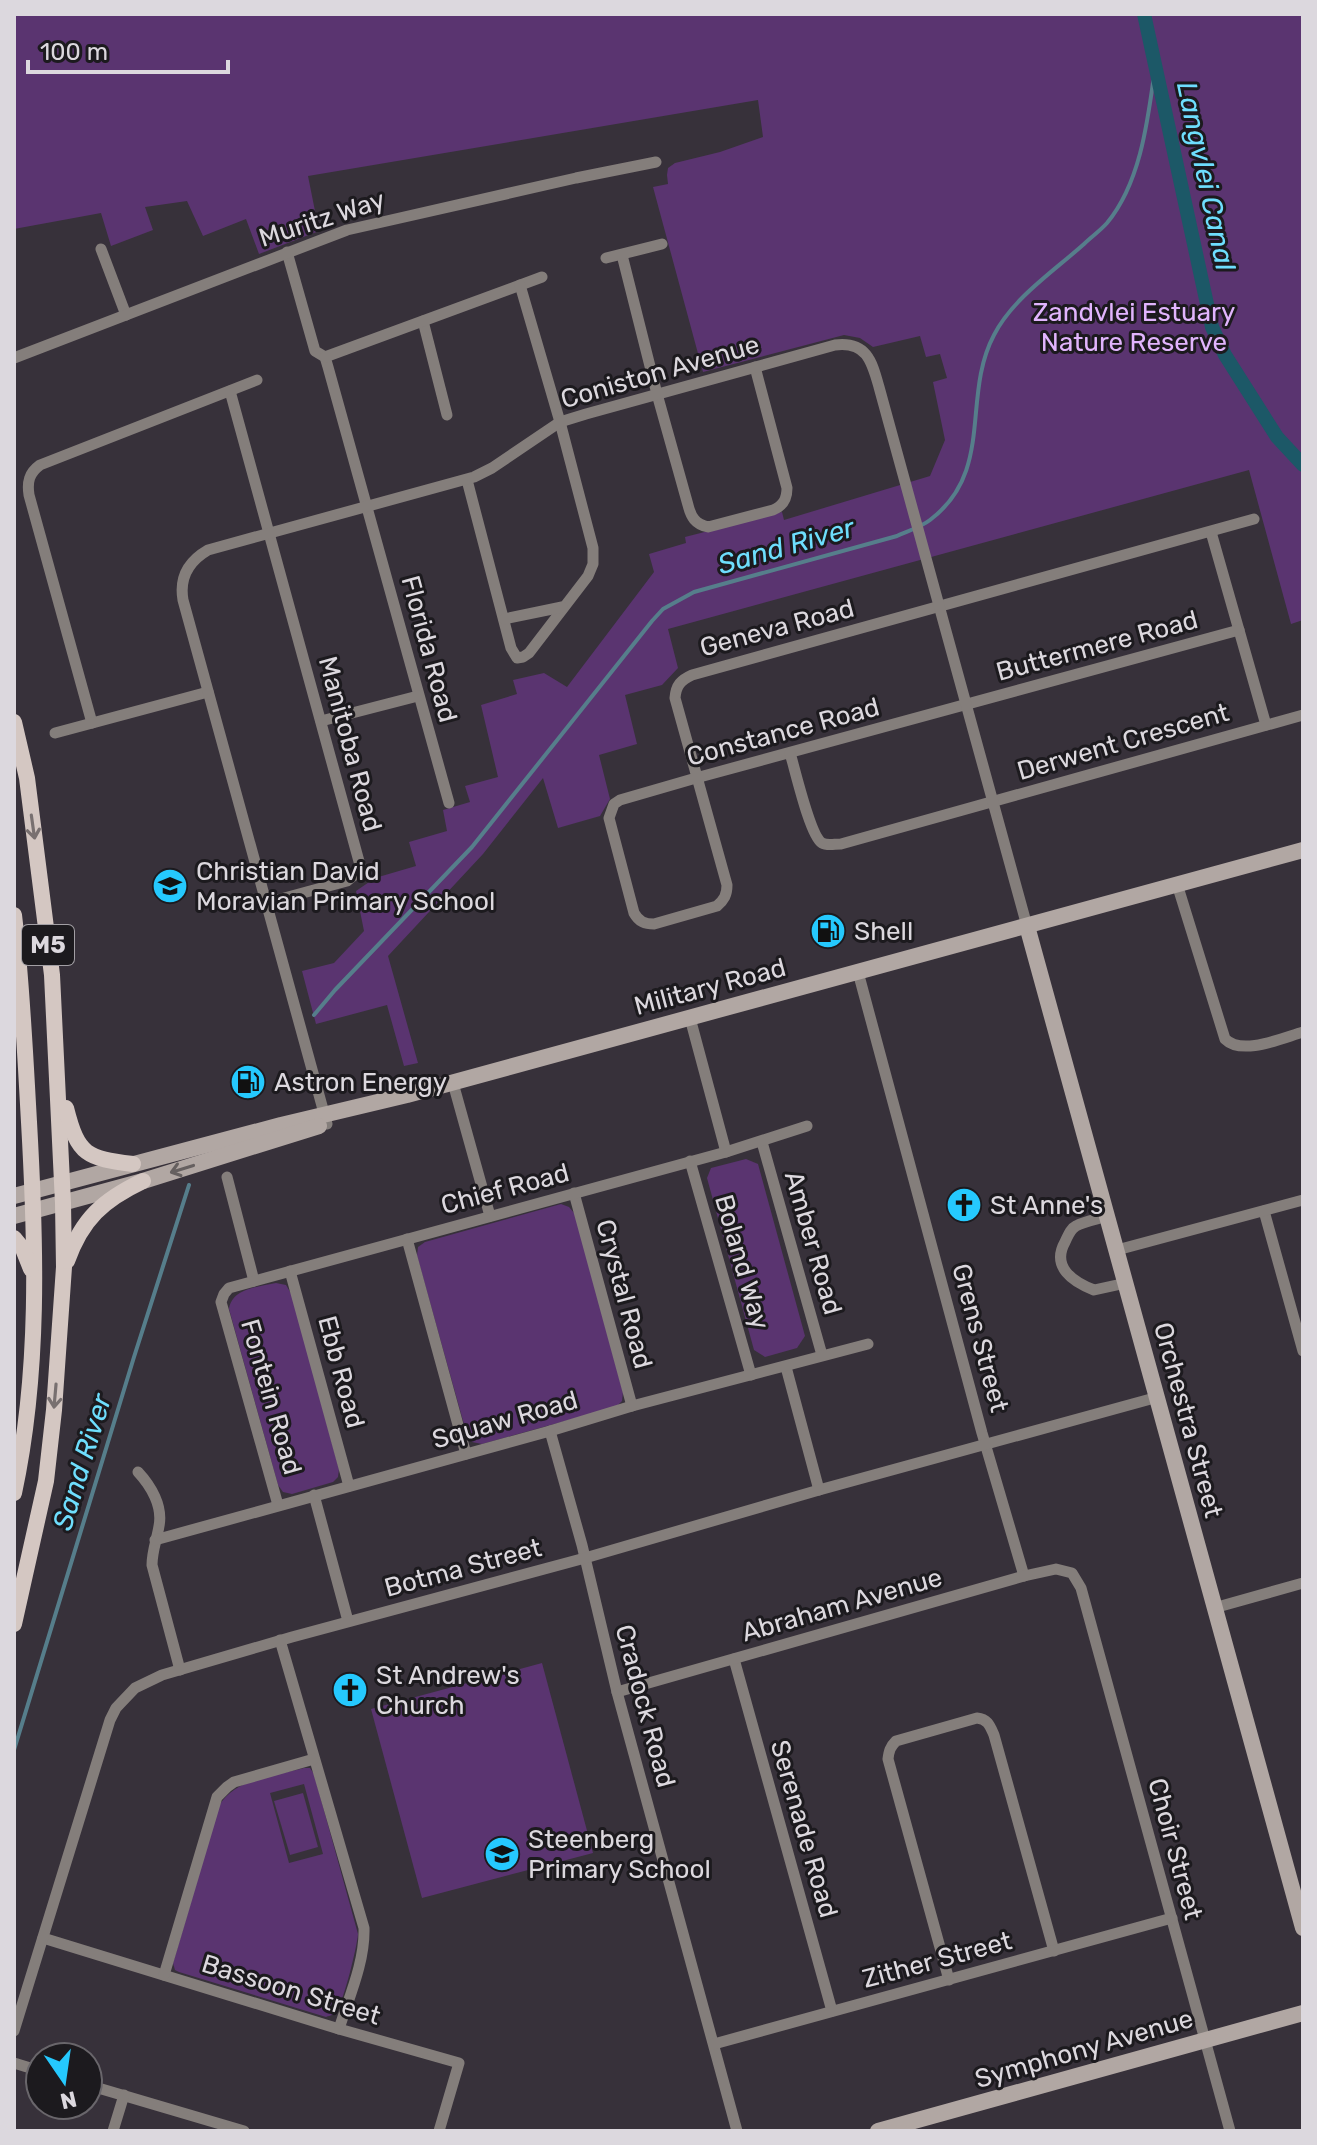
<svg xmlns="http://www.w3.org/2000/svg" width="1317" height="2145" font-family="Rubik,sans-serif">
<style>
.green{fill:#5a3470;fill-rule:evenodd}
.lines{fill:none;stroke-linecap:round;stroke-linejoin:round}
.stream{stroke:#567e8b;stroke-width:4}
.canal{stroke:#1c5867;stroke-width:14}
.street{stroke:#847e7b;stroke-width:11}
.secondary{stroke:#b1a7a3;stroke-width:16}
.primary{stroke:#d4c7c2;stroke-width:16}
.oneway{stroke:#787070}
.oneway2{stroke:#666060}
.labels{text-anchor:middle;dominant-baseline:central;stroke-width:6;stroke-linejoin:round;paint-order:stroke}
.shield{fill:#1c1a1e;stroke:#a29fa4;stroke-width:2}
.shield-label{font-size:24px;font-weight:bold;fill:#dcd8de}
.street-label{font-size:26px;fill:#dcd8de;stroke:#1c1a1e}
.park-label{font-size:26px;fill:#e1b4fd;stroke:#1c1a1e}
.poi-label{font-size:26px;fill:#dcd8de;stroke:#1c1a1e;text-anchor:start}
.water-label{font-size:28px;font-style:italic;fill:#6edefd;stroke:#1c1a1e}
</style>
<rect width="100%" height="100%" fill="#37313a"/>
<g class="green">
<path d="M14 14H1303V620L1291 624 1249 470 668 629 678 668 662 685 625 695 637 744 599 755 610 799 600 816 558 828 543 778 483 854 388 956 418 1063 404 1066 387 1005 316 1024 302 971 334 963 364 931 356 891 375 878 416 866 409 842 447 831 443 810 470 802 465 786 498 777 481 705 517 694 513 680 544 673 567 687 654 572 649 554 686 543 685 537 782 512 784 520 930 476 945 440 933 382 947 378 940 354 926 357 920 336 873 347 860 338 844 335 703 372 653 187 668 184 667 175 668 168 675 163 720 152 763 137 758 100 308 176 319 231 259 254 246 219 203 236 187 201 145 207 153 230 111 246 101 213 14 229Z"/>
<path d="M746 1159 758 1164 805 1336 797 1348 765 1357 754 1350 707 1178 711 1168Z"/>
<path d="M561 1204 569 1207 575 1214 623 1392 622 1401 616 1407 482 1444 472 1442 467 1435 417 1256 418 1247 425 1242Z"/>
<path d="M276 1283 286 1285 292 1295 339 1469 338 1477 333 1482 292 1494 283 1492 278 1485 229 1309C232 1288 258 1287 276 1283Z"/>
<path d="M542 1663 593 1853 422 1898 371 1709Z"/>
<path d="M304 1768H310L314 1774 358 1934C357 1947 344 2000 337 2010 333 2016 331 2015 326 2017L179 1972 175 1970 173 1963 219 1806C235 1778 276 1776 304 1768ZM304 1784 323 1854 289 1863 270 1793Z"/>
<path d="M303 1793 318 1847 290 1855 274 1801Z"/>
</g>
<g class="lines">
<g class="stream">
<path d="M314 1015 335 990 472 847 652 621 663 609 694 592 897 536C908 531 921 527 930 520 995 471 961 397 994 335 1013 298 1054 271 1084 244 1091 237 1100 231 1107 223 1141 182 1148 119 1155 68"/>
<path d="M14 1750 134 1357 189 1185"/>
</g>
<path class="canal" d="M1144 14 1212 327 1225 355 1277 437 1303 465"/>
<g class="street">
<path d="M101 249 126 315"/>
<path d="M287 252 315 351 325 357 328 367 449 803"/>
<path d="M622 255 657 394 688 505C691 517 695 524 708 527L773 510C783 506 787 499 787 488L755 367"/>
<path d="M606 258 662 244"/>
<path d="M423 321 447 415"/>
<path d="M325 357 542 277"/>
<path d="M14 358 347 230 576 178 656 162"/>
<path d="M230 391 360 865 358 872 347 881 266 903"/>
<path d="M467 480 511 648 517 658 523 657 529 653 588 576 593 564V548L560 422 520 285"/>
<path d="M1211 532 1266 725"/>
<path d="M504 619 562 607"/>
<path d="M1239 630 696 778 620 800 614 804 609 818 634 913C639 922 645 924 654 924L717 906C724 900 727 895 727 885L675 698C676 685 681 680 692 675L1254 519"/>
<path d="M321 721 418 696"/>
<path d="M92 723 29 495C27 482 29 473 40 465L257 380"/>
<path d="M55 733 208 692"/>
<path d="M790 753C795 769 810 836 822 843 827 846 834 844 841 844L1303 715"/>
<path d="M1177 884 1225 1039C1242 1056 1282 1038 1303 1032"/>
<path d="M858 972 982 1433 1024 1576"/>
<path d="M690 1018 726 1152"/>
<path d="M453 1083 490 1216"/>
<path d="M327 1124 183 600C179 577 189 561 208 550L474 477 492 468 560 422 586 414 835 345C867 341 872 362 879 387L1027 926"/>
<path d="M762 1142 822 1355"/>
<path d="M690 1161 751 1375"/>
<path d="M227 1177 254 1281"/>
<path d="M574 1193 632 1406"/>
<path d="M1264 1211 1303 1351"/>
<path d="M1107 1216C1098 1219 1085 1221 1076 1226 1070 1229 1068 1236 1065 1242 1051 1267 1073 1282 1094 1290L1126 1283"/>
<path d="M407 1239 466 1454"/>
<path d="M1117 1250 1303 1200"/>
<path d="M290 1271 349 1486"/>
<path d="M786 1367 819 1490"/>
<path d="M550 1431 582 1545 617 1692 737 2131"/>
<path d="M138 1472C151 1486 163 1506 159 1526 157 1539 152 1551 152 1565L180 1670"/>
<path d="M314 1495 348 1621"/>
<path d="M278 1505 221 1302 224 1294 229 1288 726 1152 807 1126"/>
<path d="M155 1540 550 1431 632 1406 868 1344"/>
<path d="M1214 1608 1303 1583"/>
<path d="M280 1640 364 1928C365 1962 349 1997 339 2029"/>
<path d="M734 1659 832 2011"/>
<path d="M617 1692 1024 1576 1056 1569 1072 1573 1081 1588 1230 2131"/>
<path d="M43 1938 339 2029 459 2063 439 2131"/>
<path d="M164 1975 217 1797 227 1787 234 1782 314 1759"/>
<path d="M949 1980 888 1759C889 1751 890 1747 896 1741L977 1718C988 1719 990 1726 994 1735L1054 1951"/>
<path d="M14 2031 110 1720 116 1708 135 1688 162 1675 292 1637 585 1558 819 1490 1158 1397"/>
<path d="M714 2044 1172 1918"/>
<path d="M14 2063 40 2071"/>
<path d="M88 2085 244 2131"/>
<path d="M113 2131 124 2095"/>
</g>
<g class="secondary">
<path d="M1027 926 1303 1928"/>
<path d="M14 1196 281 1125 407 1095 1303 850"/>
<path d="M14 1216 143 1181 319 1126"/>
<path d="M878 2131 1303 2013"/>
</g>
<g class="primary">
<path d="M14 722 27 778 52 975 63 1203 64 1267 54 1410 46 1481 14 1624"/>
<path d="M14 915C22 983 25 1052 29 1122 36 1245 40 1372 14 1493"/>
<path d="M66 1108C78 1156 87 1158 133 1164"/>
<path d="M14 1238 23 1249 31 1269"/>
<path d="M67 1261C82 1219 103 1200 143 1181"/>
</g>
</g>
<defs><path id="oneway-shaft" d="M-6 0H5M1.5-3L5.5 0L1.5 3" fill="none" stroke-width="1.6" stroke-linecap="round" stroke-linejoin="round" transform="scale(2)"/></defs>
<g class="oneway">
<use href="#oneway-shaft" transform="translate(33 827) rotate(82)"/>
<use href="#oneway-shaft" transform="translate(55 1396) rotate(95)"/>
</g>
<use class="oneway2" href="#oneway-shaft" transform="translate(182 1169) rotate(163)"/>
<defs>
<symbol id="school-disc" viewBox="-11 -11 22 22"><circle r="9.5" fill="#25c9fe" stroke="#1c1a1e"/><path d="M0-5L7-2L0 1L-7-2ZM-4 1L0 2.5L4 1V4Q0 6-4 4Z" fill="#111"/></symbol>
<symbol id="fuel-disc" viewBox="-11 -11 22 22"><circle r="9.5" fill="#25c9fe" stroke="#1c1a1e"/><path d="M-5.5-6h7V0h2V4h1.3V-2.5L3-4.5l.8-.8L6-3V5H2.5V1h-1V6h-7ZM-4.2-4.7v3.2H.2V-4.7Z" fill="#111"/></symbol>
<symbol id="church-disc" viewBox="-11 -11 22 22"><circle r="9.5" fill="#25c9fe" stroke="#1c1a1e"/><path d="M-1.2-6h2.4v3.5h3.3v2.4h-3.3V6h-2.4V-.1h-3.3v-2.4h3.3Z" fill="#111"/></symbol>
</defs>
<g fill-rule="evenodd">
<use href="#school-disc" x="150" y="866" width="40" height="40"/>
<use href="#fuel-disc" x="808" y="911" width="40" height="40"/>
<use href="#fuel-disc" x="228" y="1062" width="40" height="40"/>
<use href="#church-disc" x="944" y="1185" width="40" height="40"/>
<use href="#church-disc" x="330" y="1670" width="40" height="40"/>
<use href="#school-disc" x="482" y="1834" width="40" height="40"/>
</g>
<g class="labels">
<rect class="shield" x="22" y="925" width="52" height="40" rx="6"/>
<g class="shield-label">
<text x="48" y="945">M5</text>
</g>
<g class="street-label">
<text transform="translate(322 219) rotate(-18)">Muritz Way</text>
<text transform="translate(660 372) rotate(-16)">Coniston Avenue</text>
<text transform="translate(777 628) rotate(-15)">Geneva Road</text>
<text transform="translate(1097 646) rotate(-15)">Buttermere Road</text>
<text transform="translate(429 649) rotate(75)">Florida Road</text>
<text transform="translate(783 732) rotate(-15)">Constance Road</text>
<text transform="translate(1123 742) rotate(-16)">Derwent Crescent</text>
<text transform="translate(350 744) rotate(75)">Manitoba Road</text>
<text transform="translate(710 987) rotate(-15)">Military Road</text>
<text transform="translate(505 1189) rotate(-15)">Chief Road</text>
<text transform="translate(813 1243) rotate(74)">Amber Road</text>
<text transform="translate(742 1262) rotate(74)">Boland Way</text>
<text transform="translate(624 1294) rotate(75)">Crystal Road</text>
<text transform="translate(980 1338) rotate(75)">Grens Street</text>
<text transform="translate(341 1372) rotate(75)">Ebb Road</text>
<text transform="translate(271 1397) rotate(74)">Fontein Road</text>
<text transform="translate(505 1420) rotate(-16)">Squaw Road</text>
<text transform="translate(1188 1420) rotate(75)">Orchestra Street</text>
<text transform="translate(463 1568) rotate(-15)">Botma Street</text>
<text transform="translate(842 1605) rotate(-16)">Abraham Avenue</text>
<text transform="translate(645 1706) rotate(75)">Cradock Road</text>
<text transform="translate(804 1829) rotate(74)">Serenade Road</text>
<text transform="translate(1175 1849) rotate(75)">Choir Street</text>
<text transform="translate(937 1960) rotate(-15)">Zither Street</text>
<text transform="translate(291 1990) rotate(17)">Bassoon Street</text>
<text transform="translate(1084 2049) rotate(-16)">Symphony Avenue</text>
</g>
<g class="park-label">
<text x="1134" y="312">Zandvlei Estuary<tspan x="1134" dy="30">Nature Reserve</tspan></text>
</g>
<g class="poi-label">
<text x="196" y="871">Christian David<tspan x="196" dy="30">Moravian Primary School</tspan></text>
<text x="854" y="931">Shell</text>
<text x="274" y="1082">Astron Energy</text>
<text x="990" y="1205">St Anne's</text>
<text x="376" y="1675">St Andrew's<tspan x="376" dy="30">Church</tspan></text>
<text x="528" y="1839">Steenberg<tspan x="528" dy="30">Primary School</tspan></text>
</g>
<g class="water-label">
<text transform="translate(1206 176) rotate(78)">Langvlei Canal</text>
<text transform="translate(786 546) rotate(-16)">Sand River</text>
<text transform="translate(82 1462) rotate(-73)">Sand River</text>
</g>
</g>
<rect width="1317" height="2145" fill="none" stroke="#dcd8de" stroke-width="32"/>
<g transform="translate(64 2081) rotate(167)"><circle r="38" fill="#1c1a1e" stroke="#69666b" stroke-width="2"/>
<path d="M0-6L14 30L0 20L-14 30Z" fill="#25c9fe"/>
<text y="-12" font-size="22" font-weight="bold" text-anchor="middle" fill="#dcd8de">N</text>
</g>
<path d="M28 60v12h200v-12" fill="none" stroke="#dcd8de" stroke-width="4"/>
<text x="40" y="60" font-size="24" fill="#dcd8de" stroke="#1c1a1e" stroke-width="6" paint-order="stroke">100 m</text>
</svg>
